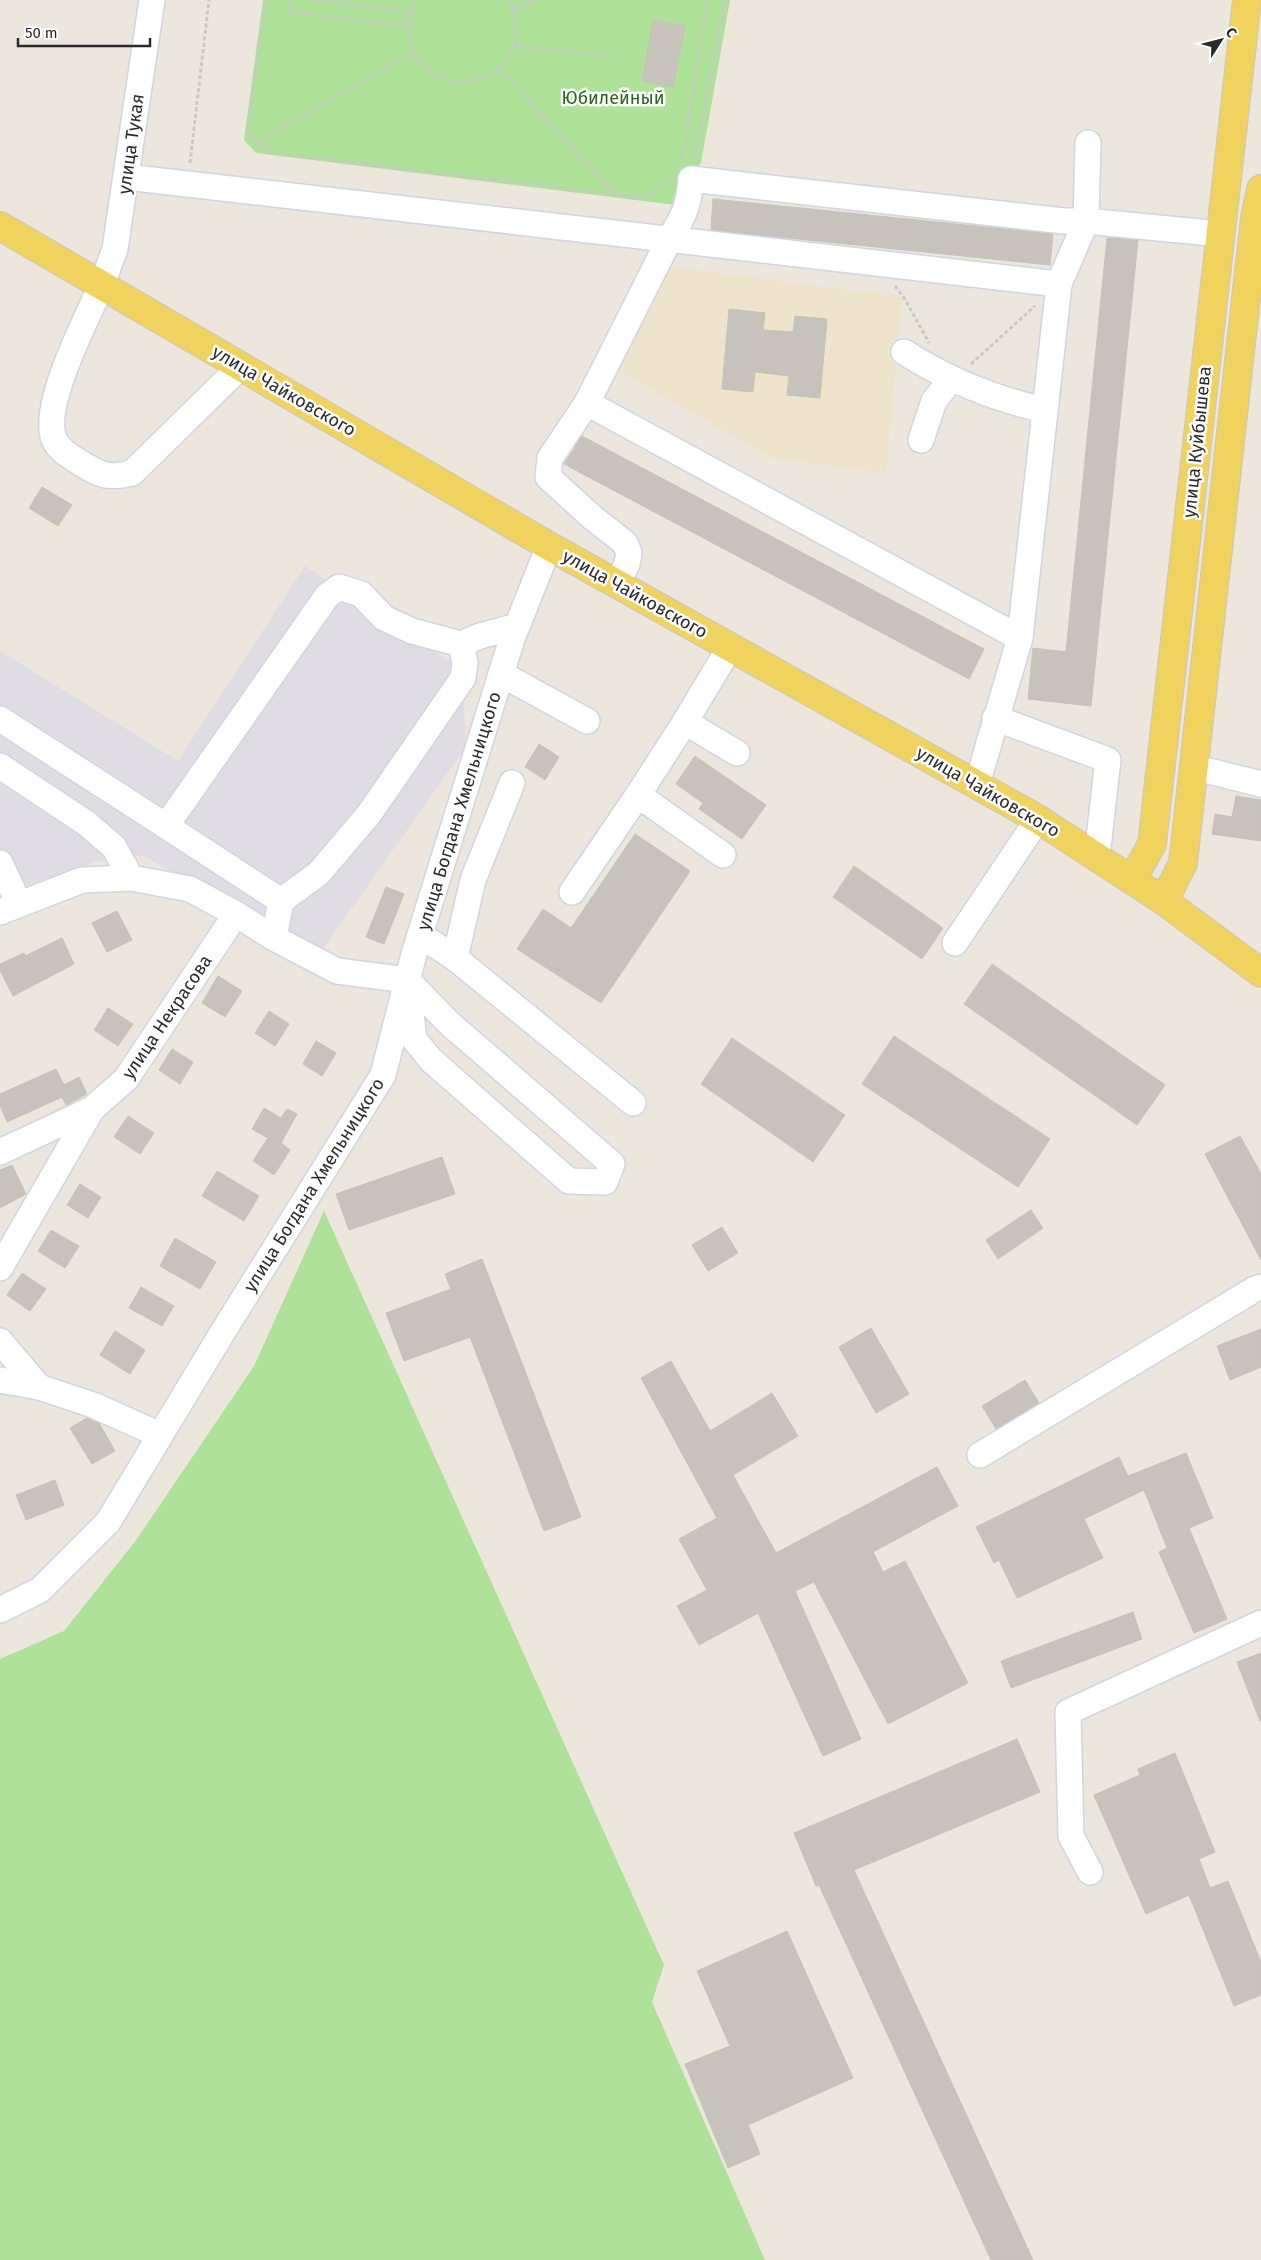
<svg xmlns="http://www.w3.org/2000/svg" width="1261" height="2260" font-family="'Fira Sans',sans-serif">
<style>
.industrial{fill:#dfdce4}
.education{fill:#ede4cb}
.green{fill:#aee299}
.building{fill:#c7c2bb;stroke:#c7c2b5}
.lines{fill:none;stroke-linecap:round;stroke-linejoin:round}
.minor-casing{stroke:#d1d4e3;stroke-width:28}
.major-casing{stroke:#c8c8c8;stroke-width:30}
.path{stroke:#c8c8c8;stroke-width:3;stroke-dasharray:4 2.5;stroke-linecap:butt}
.minor{stroke:#fff;stroke-width:25}
.major{stroke:#efd35e;stroke-width:28}
.labels{text-anchor:middle;dominant-baseline:central;stroke-width:5;stroke-linejoin:round;paint-order:stroke}
.park-label{font-size:18px;fill:#27661b;stroke:#fff}
.street-label{font-size:18px;fill:#2a2a2a;stroke:#fff}
</style>
<rect width="100%" height="100%" fill="#ece6dc"/>
<path class="industrial" d="M305 566 462 670 466 747 317 957 142 855 95 862 0 895V651L178 761Z"/>
<path class="education" d="M665 266 902 297 886 473 772 458 613 368Z"/>
<g class="green">
<path d="M263 0H730L701 163 697 167 684 206 256 153 244 140Z"/>
<path d="M324 1211 664 1965 652 2002 765 2260H0V1659L64 1631 137 1539 254 1366Z"/>
</g>
<g class="building">
<path d="M653 20 685 26 673 87 642 81Z"/>
<path d="M713 199 1053 234 1050 265 711 230Z"/>
<path d="M1107 238 1138 240 1091 706 1028 699 1033 648 1066 652Z"/>
<path d="M729 309 765 313 763 330 793 332 795 316 827 319 820 398 787 395 789 376 755 372 753 392 722 389Z"/>
<path d="M582 436 984 649 969 679 564 464Z"/>
<path d="M42 487 72 505 58 526 29 508Z"/>
<path d="M539 744 559 757 545 780 525 767Z"/>
<path d="M695 756 766 805 742 839 699 809 703 803 676 784Z"/>
<path d="M1236 796 1261 800V841L1212 834 1215 814 1232 817Z"/>
<path d="M635 834 690 871 601 1003 517 949 543 909 571 928Z"/>
<path d="M854 866 943 928 922 959 833 897Z"/>
<path d="M386 887 404 894 384 944 366 937Z"/>
<path d="M117 911 132 940 107 952 92 923Z"/>
<path d="M62 938 74 964 13 996 0 970V964L24 953 25 956Z"/>
<path d="M992 964 1165 1085 1137 1125 964 1004Z"/>
<path d="M218 976 242 991 225 1017 202 1003Z"/>
<path d="M108 1008 133 1024 118 1046 94 1030Z"/>
<path d="M269 1011 289 1024 275 1046 255 1033Z"/>
<path d="M894 1036 1050 1139 1018 1187 862 1084Z"/>
<path d="M732 1038 845 1115 813 1162 701 1084Z"/>
<path d="M316 1041 336 1053 322 1076 303 1064Z"/>
<path d="M172 1049 193 1062 180 1084 159 1070Z"/>
<path d="M56 1069 64 1085 79 1077 87 1094 66 1105 62 1097 7 1122 0 1105V1094Z"/>
<path d="M264 1108 281 1118 287 1109 297 1114 281 1143 290 1150 274 1175 253 1161 268 1138 252 1129Z"/>
<path d="M128 1116 154 1133 140 1154 114 1137Z"/>
<path d="M1240 1136 1261 1174V1260L1205 1154Z"/>
<path d="M442 1157 455 1194 349 1230 336 1194Z"/>
<path d="M12 1165 26 1194 0 1208V1170Z"/>
<path d="M217 1171 259 1196 244 1221 202 1196Z"/>
<path d="M80 1184 101 1197 88 1218 67 1205Z"/>
<path d="M1031 1210 1043 1228 998 1259 986 1240Z"/>
<path d="M722 1227 738 1253 708 1271 692 1245Z"/>
<path d="M51 1230 79 1246 65 1268 38 1251Z"/>
<path d="M175 1238 216 1262 200 1289 160 1266Z"/>
<path d="M482 1259 581 1517 544 1531 470 1337 404 1361 386 1313 451 1289 445 1274Z"/>
<path d="M22 1273 46 1289 30 1311 7 1295Z"/>
<path d="M141 1287 174 1306 162 1326 129 1308Z"/>
<path d="M871 1328 909 1394 876 1413 839 1347Z"/>
<path d="M1261 1329V1367L1230 1380 1217 1346Z"/>
<path d="M115 1331 145 1350 130 1374 100 1355Z"/>
<path d="M671 1361 710 1431 772 1393 798 1436 733 1475 776 1553 937 1467 958 1506 873 1552 883 1572 905 1561 968 1683 888 1724 814 1582 795 1591 861 1739 823 1756 758 1613 699 1645 677 1606 707 1590 679 1539 717 1518 641 1378Z"/>
<path d="M1025 1380 1039 1403 996 1429 982 1406Z"/>
<path d="M87 1418 99 1423 115 1451 92 1464 70 1428Z"/>
<path d="M1186 1453 1213 1518 1189 1528 1227 1619 1194 1633 1159 1552 1167 1548 1144 1490 1084 1519 1103 1558 1017 1598 999 1560 994 1563 976 1527 1119 1457 1128 1476Z"/>
<path d="M55 1480 64 1505 26 1520 16 1495Z"/>
<path d="M1133 1612 1142 1639 1011 1688 1001 1661Z"/>
<path d="M1261 1653V1721H1260L1237 1662Z"/>
<path d="M1017 1739 1040 1792 854 1870 1033 2260H991L819 1885 816 1886 794 1833Z"/>
<path d="M1175 1753 1215 1852 1199 1859 1210 1888 1228 1881 1261 1962V1995L1234 2006 1189 1895 1146 1914 1094 1795 1140 1775 1138 1769Z"/>
<path d="M787 1931 853 2078 748 2125 760 2154 728 2168 685 2064 730 2046 697 1971Z"/>
</g>
<g class="lines">
<defs>
<g id="minor">
<path d="M152 0 115 249C110 262 106 275 100 288 86 321 41 405 54 439 58 450 70 456 79 462 100 475 107 479 132 473L241 366"/>
<path d="M1088 143 1086 221 1221 234"/>
<path d="M126 177 1059 284 1020 638 977 784"/>
<path d="M904 352C948 380 994 399 1045 410"/>
<path d="M587 403 1020 638"/>
<path d="M921 440 934 401 951 379"/>
<path d="M617 584 627 564 629 553 625 543 593 518 548 477 550 458 587 403 670 238C684 216 689 205 691 179L1064 221H1086L1059 284"/>
<path d="M730 647 685 722 737 753"/>
<path d="M501 674 587 721"/>
<path d="M995 718 1108 760 1097 856"/>
<path d="M0 719 166 826"/>
<path d="M685 722 638 795 723 855"/>
<path d="M0 766 86 823 114 847 131 878"/>
<path d="M1193 767 1261 784"/>
<path d="M0 863 19 904"/>
<path d="M572 892 638 795"/>
<path d="M281 901 319 873 369 814 463 678 465 663 461 644"/>
<path d="M0 912 82 880 131 878 190 889 236 914 274 938"/>
<path d="M420 935 455 958 633 1103"/>
<path d="M955 943 1038 819"/>
<path d="M455 958 473 880 512 783"/>
<path d="M407 980 414 1039 431 1060 569 1181 605 1182 612 1164 450 1024 407 980 337 971 274 938 281 901 166 826 327 596 339 587 361 594 384 618 412 631 461 644 480 636 517 626"/>
<path d="M0 1152 92 1109"/>
<path d="M0 1268 92 1109 126 1079 236 914"/>
<path d="M0 1341 39 1387"/>
<path d="M0 1380 39 1387 93 1405 160 1435"/>
<path d="M980 1455 1255 1289 1261 1287"/>
<path d="M0 1610 40 1590 108 1522 224 1330 383 1075 414 954 512 639 549 546"/>
<path d="M1090 1872 1071 1836 1068 1712 1261 1623"/>
</g>
<g id="major">
<path d="M0 226 549 546 1038 819 1164 901 1261 973"/>
<path d="M1132 880 1152 844 1247 0"/>
<path d="M1164 901 1183 863 1255 218 1261 189"/>
</g>
</defs>
<use href="#minor" class="minor-casing"/>
<use href="#major" class="major-casing"/>
<g class="path">
<path d="M266 0 247 131 268 152 647 198 670 179"/>
<path d="M290 0 288 12 409 26"/>
<path d="M311 0 412 12"/>
<path d="M417 0C409 14 407 29 411 44 433 116 547 76 509 0"/>
<path d="M513 9 537 0"/>
<path d="M514 46 613 56"/>
<path d="M500 68 614 193"/>
<path d="M257 142 414 52"/>
<path d="M695 159 725 0"/>
<path d="M682 160 708 0"/>
<path d="M190 163 209 0"/>
<path d="M895 286 906 301 929 343"/>
<path d="M971 364 1035 306"/>
</g>
<use href="#minor" class="minor"/>
<use href="#major" class="major"/>
</g>
<g class="labels">
<g class="park-label">
<text x="613" y="98">Юбилейный</text>
</g>
<g class="street-label">
<text transform="translate(131 144) rotate(-82)">улица Тукая</text>
<text transform="translate(284 391) rotate(30)">улица Чайковского</text>
<text transform="translate(1197 442) rotate(-84)">улица Куйбышева</text>
<text transform="translate(635 594) rotate(29)">улица Чайковского</text>
<text transform="translate(988 792) rotate(30)">улица Чайковского</text>
<text transform="translate(459 811) rotate(-73)">улица Богдана Хмельницкого</text>
<text transform="translate(167 1017) rotate(-56)">улица Некрасова</text>
<text transform="translate(314 1185) rotate(-58)">улица Богдана Хмельницкого</text>
</g>
</g>
<g transform="translate(1221 40) rotate(54)" stroke="#ffffff" stroke-width="4" paint-order="stroke">
<path d="M0-4L9 19L0 12L-9 19Z" fill="#2a2a2a"/>
<text y="-8" font-size="14" font-weight="bold" text-anchor="middle" fill="#2a2a2a">С</text>
</g>
<path d="M18 38v8h132v-8" fill="none" stroke="#2a2a2a" stroke-width="2.5"/>
<text x="25" y="38" font-size="15" fill="#2a2a2a" stroke="#ffffff" stroke-width="4" paint-order="stroke">50 m</text>
</svg>
